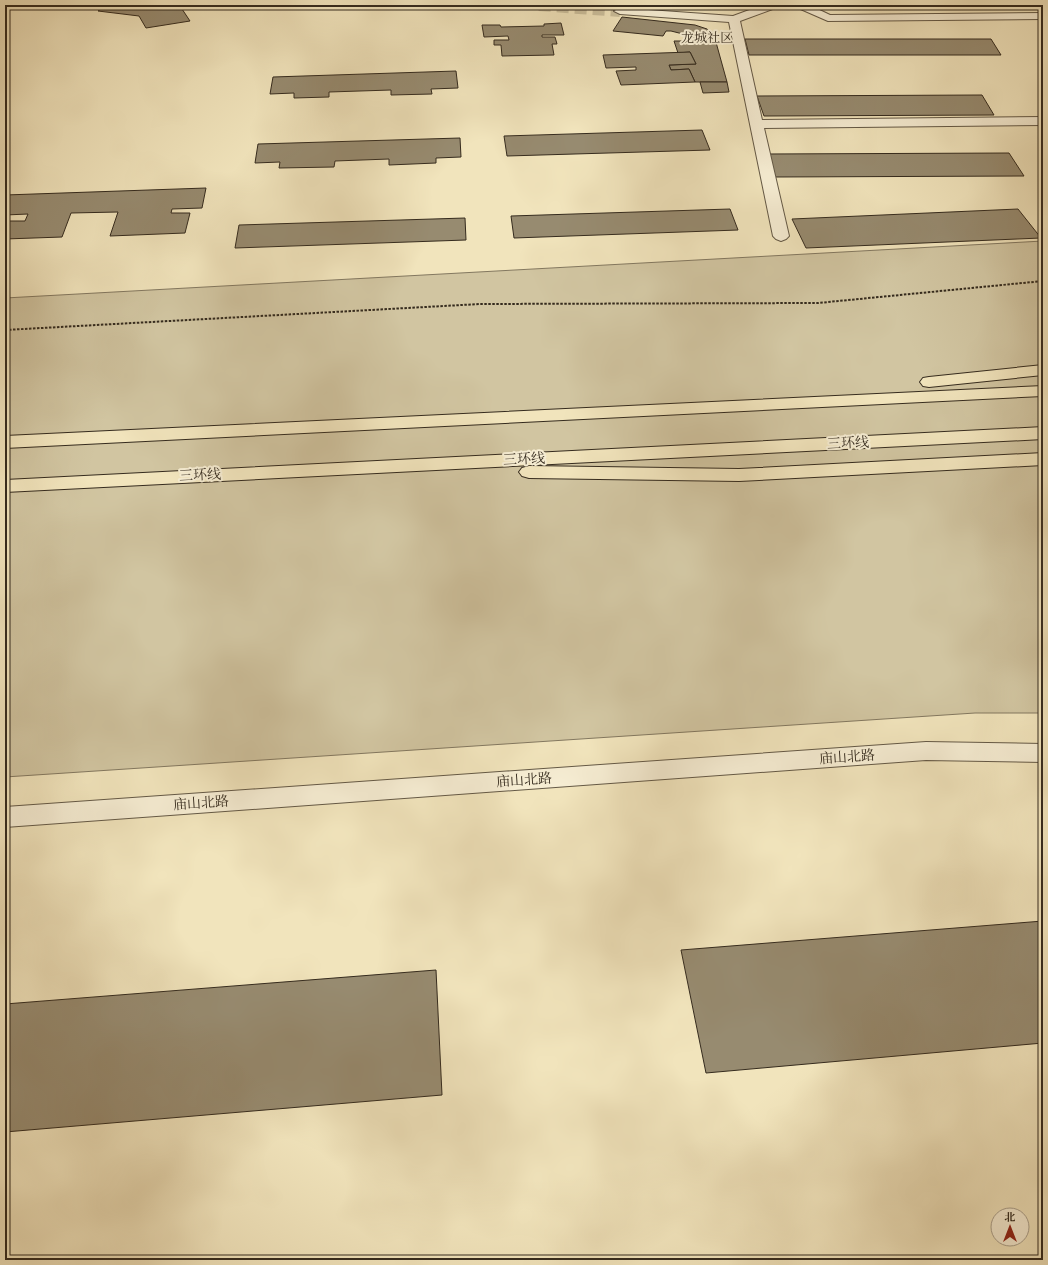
<svg xmlns="http://www.w3.org/2000/svg" width="1048" height="1265" font-family="Cardo,'Noto Serif SC',serif">
<style>
.green{fill:#d1c5a1;stroke:#837860}
.building{fill:#978b70;stroke:#352b1e}
.lines{fill:none;stroke-linecap:round;stroke-linejoin:round}
.minor-tunnel{stroke:#cbbf9c;stroke-width:12;stroke-dasharray:12 6;stroke-linecap:butt}
.minor-casing{stroke:#645946;stroke-width:2}
.highway-casing{stroke:#352b1e;stroke-width:2}
.path{stroke:#352b1e;stroke-width:2;stroke-dasharray:2.5 1.5;stroke-linecap:butt}
.minor{fill:#f6edd3;fill-rule:evenodd}
.highway{fill:#f1e4bc;fill-rule:evenodd}
.labels{text-anchor:middle;dominant-baseline:central;stroke-width:4;stroke-linejoin:round;paint-order:stroke}
.far-quarter-label{font-size:13px;fill:#352b1e;stroke:#f6edd3}
.street-label{font-size:14px;fill:#352b1e;stroke:#f6edd3}
</style>
<rect width="100%" height="100%" fill="#f1e4bc"/>
<filter id="stains"><feTurbulence type="fractalNoise" baseFrequency=".005" numOctaves="4"/><feColorMatrix values="0 0 0 0 .2 0 0 0 0 .09 0 0 0 0 .02 0 0 0 .5 -.17"/></filter>
<radialGradient id="worn" r=".72"><stop offset=".6" stop-color="#630" stop-opacity="0"/><stop offset="1" stop-color="#630" stop-opacity=".3"/></radialGradient>
<path class="green" d="M1043 241V713H975L5 777V298Z"/>
<g class="building">
<path d="M107 5 144 7 161 5H214L182 9 190 21 146 28 139 16 98 11Z"/>
<path d="M848 5H1006L1007 7H849Z"/>
<path d="M622 17 695 25 707 29 714 35 727 82H695L689 69 671 70 669 65 696 64 690 52 678 53 674 41H691L689 38 683 34 671 31H666L663 36 613 31Z"/>
<path d="M561 23 564 35H542V37H555L557 44H552L554 55 502 56 501 45H494V40H509L508 36 484 37 482 25H500L501 27 544 26V24Z"/>
<path d="M745 39H991L1001 55H749Z"/>
<path d="M690 52 696 64 669 65 671 70 689 69 695 82 621 85 616 71 636 70V67L606 68 603 55Z"/>
<path d="M456 71 458 88 431 89 432 94 391 95V90L329 92V97L294 98V93L270 94 273 77Z"/>
<path d="M700 82H727L729 92 703 93Z"/>
<path d="M982 95 994 115 764 116 757 96Z"/>
<path d="M702 130 710 150 507 156 504 136Z"/>
<path d="M460 138 461 157 436 158V163L389 165V159L335 161 334 167 279 168 280 162 255 163 258 144Z"/>
<path d="M1009 153 1024 176 774 177 766 154Z"/>
<path d="M206 188 202 208 172 209 171 213H190L185 233 110 236 118 212 71 213 62 237 5 239V221H25L28 214 5 215V195Z"/>
<path d="M730 209 738 230 514 238 511 216Z"/>
<path d="M1018 209 1041 238 806 248 792 219Z"/>
<path d="M465 218 466 240 235 248 239 225Z"/>
<path d="M1043 921V1043L706 1073 681 950Z"/>
<path d="M436 970 442 1095 5 1132V1004Z"/>
</g>
<g class="lines">
<path class="minor-tunnel" d="M539 5 620 11"/>
<defs>
<g id="minor">
<path d="M81 5H93L90 9H82L80 7Z"/>
<path d="M763 5H780L778 7 740 21 762 120 1043 117V125L764 128 789 236 786 239 781 241 776 239 773 236 729 22 620 14 614 11 620 8 733 16Z"/>
<path d="M794 5H809L830 15 1043 13V19L828 21 796 7Z"/>
<path d="M926 742 1043 744V762L926 760 5 827V807Z"/>
</g>
<g id="highway">
<path d="M1043 365V375L929 387 923 386 920 382 923 378 929 377Z"/>
<path d="M1043 386V396L5 448V436Z"/>
<path d="M1043 427V439L5 492V480Z"/>
<path d="M1043 453V465L739 481 529 478 522 476 519 472 522 468 529 466 739 469Z"/>
</g>
</defs>
<use href="#minor" class="minor-casing"/>
<use href="#highway" class="highway-casing"/>
<path class="path" d="M5 330 480 304 818 303 1043 281"/>
<use href="#minor" class="minor"/>
<use href="#highway" class="highway"/>
</g>
<g class="labels">
<g class="far-quarter-label">
<text x="707" y="38">龙城社区</text>
</g>
<g class="street-label">
<text transform="translate(848 443) rotate(-3)">三环线</text>
<text transform="translate(524 459) rotate(-3)">三环线</text>
<text transform="translate(200 475) rotate(-3)">三环线</text>
<text transform="translate(847 757) rotate(-4)">庙山北路</text>
<text transform="translate(524 780) rotate(-4)">庙山北路</text>
<text transform="translate(201 803) rotate(-4)">庙山北路</text>
</g>
</g>
<rect width="1048" height="1265" fill="none" stroke="#f1e4bc" stroke-width="20"/>
<rect x="6" y="6" width="1036" height="1253" fill="none" stroke="#352b1e" stroke-width="2"/>
<rect x="10" y="10" width="1028" height="1245" fill="none" stroke="#352b1e"/>
<g transform="translate(1010 1227)"><circle r="19" fill="#f6edd3" stroke="#a99f8b"/>
<path d="M0-3L7 15L0 10L-7 15Z" fill="#8f2418"/>
<text y="-6" font-size="11" font-weight="bold" text-anchor="middle" fill="#352b1e">北</text>
</g>
<rect width="100%" height="100%" filter="url(#stains)"/>
<rect width="100%" height="100%" fill="url(#worn)"/>
</svg>
